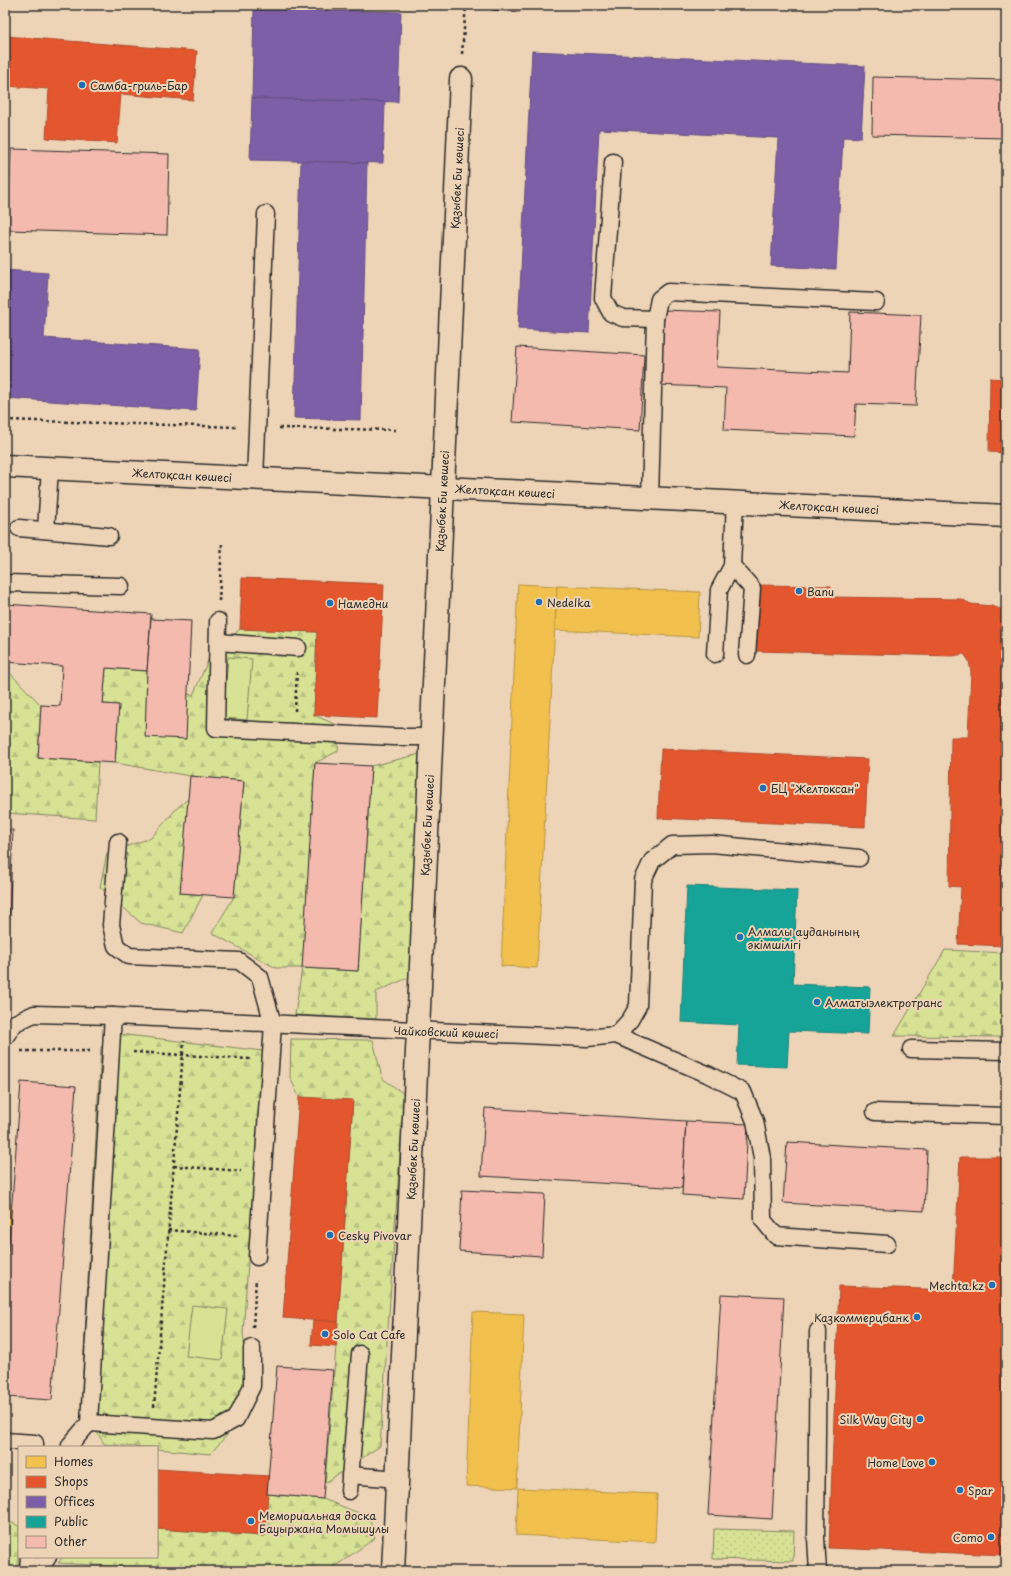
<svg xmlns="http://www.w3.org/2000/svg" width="1011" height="1576" font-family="'Playpen Sans',sans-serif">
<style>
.grass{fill:url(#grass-dots);stroke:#818660}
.forest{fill:url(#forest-firs);stroke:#818660}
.garden{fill:#d7e295;stroke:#818660}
.homes{fill:#f2c14e;stroke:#b69444}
.shops{fill:#e4572e;stroke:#ac4a2d}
.offices{fill:#7b5ea7;stroke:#634f82}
.public{fill:#17a398;stroke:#1d7f77}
.building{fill:#f4baae;stroke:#2b2b2b}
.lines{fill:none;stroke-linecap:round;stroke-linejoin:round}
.service-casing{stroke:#2b2b2b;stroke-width:19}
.minor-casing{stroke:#2b2b2b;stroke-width:25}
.tertiary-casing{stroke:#2b2b2b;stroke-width:25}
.secondary-casing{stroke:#2b2b2b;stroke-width:25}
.path{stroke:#2b2b2b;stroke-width:2.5;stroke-dasharray:3 3;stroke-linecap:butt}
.service{stroke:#eed4b6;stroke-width:16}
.minor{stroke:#eed4b6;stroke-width:22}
.tertiary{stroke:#eed4b6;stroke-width:22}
.secondary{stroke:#eed4b6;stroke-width:22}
.poi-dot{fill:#1f6fb2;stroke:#eed4b6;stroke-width:1.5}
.labels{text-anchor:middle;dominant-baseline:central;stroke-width:4;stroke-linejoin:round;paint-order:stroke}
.poi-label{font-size:11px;fill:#2b2b2b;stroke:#eed4b6;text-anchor:start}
.street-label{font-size:11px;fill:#2b2b2b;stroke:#eed4b6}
</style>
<defs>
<pattern id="grass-dots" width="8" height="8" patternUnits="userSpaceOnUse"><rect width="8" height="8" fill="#d7e295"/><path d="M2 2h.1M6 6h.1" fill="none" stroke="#b9c281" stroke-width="1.8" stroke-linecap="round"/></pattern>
<pattern id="forest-firs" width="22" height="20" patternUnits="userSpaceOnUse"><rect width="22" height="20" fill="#d7e295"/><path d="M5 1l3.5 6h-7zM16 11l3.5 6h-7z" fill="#b9c281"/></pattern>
</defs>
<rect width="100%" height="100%" fill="#eed4b6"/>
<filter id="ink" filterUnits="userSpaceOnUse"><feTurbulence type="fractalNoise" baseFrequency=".025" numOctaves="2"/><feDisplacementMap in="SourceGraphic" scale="8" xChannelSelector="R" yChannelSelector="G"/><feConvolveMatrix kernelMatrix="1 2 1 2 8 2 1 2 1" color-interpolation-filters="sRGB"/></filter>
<g filter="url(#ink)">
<path class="grass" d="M714 1529 794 1531 793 1561 713 1559Z"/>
<g class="forest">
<path d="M240 629 317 632 314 715 339 726 338 751 315 763 303 968 358 971 371 766 424 753 412 976 376 992V1019L295 1015 302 968H276L212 933 234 897 244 781 190 776 115 763 119 705 103 704 106 668 147 671 159 689 193 695 210 656Z"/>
<path d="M5 668 41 705 38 758 98 762 95 819 5 813Z"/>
<path d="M188 799 181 893 203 895 183 933 141 923 100 887 107 853 151 838 177 808Z"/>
<path d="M945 950 1006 953V1037L894 1036Z"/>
<path d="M119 1034 263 1051 243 1333 246 1356 243 1417 210 1454 157 1449V1447H135L104 1444 81 1405 101 1047Z"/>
<path d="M291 1039 373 1040 382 1078 404 1094 380 1446 325 1483 338 1322 353 1101 299 1097 290 1077Z"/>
<path d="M267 1494 323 1499 369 1517 375 1538 334 1567 324 1571H196L58 1563 63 1557H157V1529L264 1536Z"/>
<path d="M5 1520 19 1526 18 1569H5Z"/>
</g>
<g class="garden">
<path d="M228 657 252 659 247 720 223 718Z"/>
<path d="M192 1305 228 1309 222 1360 186 1356Z"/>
</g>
<g class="homes">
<path d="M518 584 557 586 537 968 501 966Z"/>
<path d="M557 586 700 592 698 637 555 630Z"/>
<path d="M5 1205H12L8 1257H5Z"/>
<path d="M473 1312 524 1314 517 1488 466 1486Z"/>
<path d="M518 1488 657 1494 655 1542 516 1535Z"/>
</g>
<g class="shops">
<path d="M5 36 197 51 193 100 121 94 117 143 46 138 49 89 5 86Z"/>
<path d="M1006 278V453L989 452 990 378 1004 379Z"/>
<path d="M242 578 384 584 377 718 314 715 317 632 240 629Z"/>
<path d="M758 585 831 586V597L961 599 971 604 992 606 1003 610 1006 614V946L958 944 961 887 949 886 951 737H968L971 672 969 661 964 654 953 656 755 651Z"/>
<path d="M661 749 868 759 865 827 658 818Z"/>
<path d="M299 1097 353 1100 338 1322 283 1318Z"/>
<path d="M960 1157H1006V1555L829 1548 839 1286 953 1290Z"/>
<path d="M313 1320 338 1322 336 1347 311 1345Z"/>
<path d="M157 1469 269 1476 265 1536 157 1529Z"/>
</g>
<g class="offices">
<path d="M254 8 401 12 398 102 252 98Z"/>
<path d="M532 51 865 66 861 138 843 137 836 269 771 266 778 138 599 129 589 333 518 329Z"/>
<path d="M252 98 385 102 383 163 250 160Z"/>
<path d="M301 161 367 163 361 420 294 418Z"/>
<path d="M5 270 48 273 44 338 200 349 196 411 5 398Z"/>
</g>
<path class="public" d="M687 886 797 890 793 984 870 987 868 1034 789 1031 787 1067 737 1065 739 1025 681 1022Z"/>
<g class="building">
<path d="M492 5H521L520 12 492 10Z"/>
<path d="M873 77 1006 80V138L872 135Z"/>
<path d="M11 149 169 154 167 235 8 230Z"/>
<path d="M662 310 720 312 717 367 848 373 850 312 921 315 916 406 856 404 854 436 724 430 726 388 658 385Z"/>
<path d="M517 347 644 355 640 430 512 422Z"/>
<path d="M5 604 151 614 147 671 106 668 103 704 119 705 115 763 38 758 41 705 60 706 62 666 5 662Z"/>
<path d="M151 619 191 621 186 739 145 737 147 671Z"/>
<path d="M315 763 371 766 358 971 302 968Z"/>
<path d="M190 776 244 781 234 897 180 893Z"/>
<path d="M5 830H13L8 948H5Z"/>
<path d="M21 1082 76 1086 52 1400 5 1397V1294Z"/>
<path d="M485 1108 686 1121 682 1188 481 1176Z"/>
<path d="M686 1121 748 1124 744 1199 682 1195Z"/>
<path d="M787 1142 927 1150 924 1211 783 1203Z"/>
<path d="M462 1190 545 1194 542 1256 459 1251Z"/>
<path d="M721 1294 784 1297 772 1519 708 1515Z"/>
<path d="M277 1366 333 1370 323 1499 267 1494Z"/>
</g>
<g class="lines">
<defs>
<g id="service">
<path d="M613 162 603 298 611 313 623 318 655 319"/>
<path d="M255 479 266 214"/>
<path d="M650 498 655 319 659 299 668 292 876 302"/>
<path d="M19 528 109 536"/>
<path d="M46 530 50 468"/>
<path d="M732 566 752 588 747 655"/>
<path d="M5 583 121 586"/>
<path d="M218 621 216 728 394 737H431"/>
<path d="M218 642 298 648"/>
<path d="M715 654 719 590 732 566 735 502"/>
<path d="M118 842 111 925 116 946 129 956 239 961 260 977 273 1024 257 1257"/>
<path d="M616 1035 707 1074 743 1092 755 1121 762 1158 763 1220 776 1236 887 1244"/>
<path d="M5 1037 15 1023 34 1014 113 1016 587 1038 616 1035 630 1020 638 1006 643 880 652 861 672 845 712 844 859 858"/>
<path d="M911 1049 1006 1051"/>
<path d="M875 1112 1006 1116"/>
<path d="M818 1331 816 1538 818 1571"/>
<path d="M89 1423 213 1431 236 1419 252 1386V1348"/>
<path d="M5 1441 35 1443V1447"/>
<path d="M70 1447V1445L89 1423 113 1016"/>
<path d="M350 1475 398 1479"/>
<path d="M349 1491 360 1354"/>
<path d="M28 1571 29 1557"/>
<path d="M38 1571 48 1557"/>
</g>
<path id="minor" d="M443 488 461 79"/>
<path id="tertiary" d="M393 1571 443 488"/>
<path id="secondary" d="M5 466 1006 516"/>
</defs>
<use href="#service" class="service-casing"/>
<use href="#minor" class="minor-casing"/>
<use href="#tertiary" class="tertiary-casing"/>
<use href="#secondary" class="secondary-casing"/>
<g class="path">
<path d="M462 54 466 5"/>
<path d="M5 420 236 427"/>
<path d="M279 428 398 430"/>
<path d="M219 601 222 543"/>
<path d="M295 711 297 670"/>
<path d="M21 1051H90"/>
<path d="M133 1052 250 1059"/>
<path d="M174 1166 241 1171"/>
<path d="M168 1230 238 1236"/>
<path d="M253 1327 256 1279"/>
<path d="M154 1407 184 1041"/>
<path d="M890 1570 905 1571"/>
</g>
<use href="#service" class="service"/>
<use href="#minor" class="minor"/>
<use href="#tertiary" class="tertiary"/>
<use href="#secondary" class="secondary"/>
</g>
</g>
<g class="poi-dot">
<circle cx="82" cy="85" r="4"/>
<circle cx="799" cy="591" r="4"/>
<circle cx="539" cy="602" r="4"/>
<circle cx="330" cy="603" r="4"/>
<circle cx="763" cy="788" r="4"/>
<circle cx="740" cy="937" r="4"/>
<circle cx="817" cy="1002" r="4"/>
<circle cx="330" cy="1235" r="4"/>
<circle cx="992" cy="1285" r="4"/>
<circle cx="917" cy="1317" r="4"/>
<circle cx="325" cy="1334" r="4"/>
<circle cx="920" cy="1419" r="4"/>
<circle cx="932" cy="1462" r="4"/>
<circle cx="960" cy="1490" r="4"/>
<circle cx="251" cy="1521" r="4"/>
<circle cx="991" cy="1537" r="4"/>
</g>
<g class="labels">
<g class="poi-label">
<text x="90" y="85">Самба-гриль-Бар</text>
<text x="807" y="591">Banu</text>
<text x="547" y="602">Nedelka</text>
<text x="338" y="603">Намедни</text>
<text x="771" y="788">БЦ "Желтоксан"</text>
<text x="748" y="931">Алмалы ауданының<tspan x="748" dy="13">әкімшілігі</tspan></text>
<text x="825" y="1002">Алматыэлектротранс</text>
<text x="338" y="1235">Cesky Pivovar</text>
<text x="984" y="1285" text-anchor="end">Mechta.kz</text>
<text x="909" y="1317" text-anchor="end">Казкоммерцбанк</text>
<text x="333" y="1334">Solo Cat Cafe</text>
<text x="912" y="1419" text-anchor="end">Silk Way City</text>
<text x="924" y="1462" text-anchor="end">Home Love</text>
<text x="968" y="1490">Spar</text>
<text x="259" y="1515">Мемориальная доска<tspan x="259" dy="13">Бауыржана Момышулы</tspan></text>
<text x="983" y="1537" text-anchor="end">Como</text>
</g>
<g class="street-label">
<text transform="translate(457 178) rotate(-87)">Қазыбек Би көшесі</text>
<text transform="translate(182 475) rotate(3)">Желтоқсан көшесі</text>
<text transform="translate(505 491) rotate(3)">Желтоқсан көшесі</text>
<text transform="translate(442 501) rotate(-87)">Қазыбек Би көшесі</text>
<text transform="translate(829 507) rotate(3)">Желтоқсан көшесі</text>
<text transform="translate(427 825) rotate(-87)">Қазыбек Би көшесі</text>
<text transform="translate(446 1032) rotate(2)">Чайковский көшесі</text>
<text transform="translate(413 1149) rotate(-87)">Қазыбек Би көшесі</text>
</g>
</g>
<rect width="1011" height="1576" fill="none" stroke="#eed4b6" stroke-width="20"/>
<rect x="10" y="10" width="991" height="1556" fill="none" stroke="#2b2b2b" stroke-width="1.5" filter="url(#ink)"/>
<rect x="18" y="1446" width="140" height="112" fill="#eed4b6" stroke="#a0907e"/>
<rect x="26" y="1456" width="20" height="12" fill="#f2c14e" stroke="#a0907e"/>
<text x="54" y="1466" font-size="12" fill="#2b2b2b">Homes</text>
<rect x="26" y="1476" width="20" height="12" fill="#e4572e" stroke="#a0907e"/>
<text x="54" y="1486" font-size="12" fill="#2b2b2b">Shops</text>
<rect x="26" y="1496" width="20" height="12" fill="#7b5ea7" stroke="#a0907e"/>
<text x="54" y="1506" font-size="12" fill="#2b2b2b">Offices</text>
<rect x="26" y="1516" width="20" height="12" fill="#17a398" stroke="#a0907e"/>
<text x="54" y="1526" font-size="12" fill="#2b2b2b">Public</text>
<rect x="26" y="1536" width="20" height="12" fill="#f4baae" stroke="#a0907e"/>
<text x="54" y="1546" font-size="12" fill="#2b2b2b">Other</text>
</svg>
